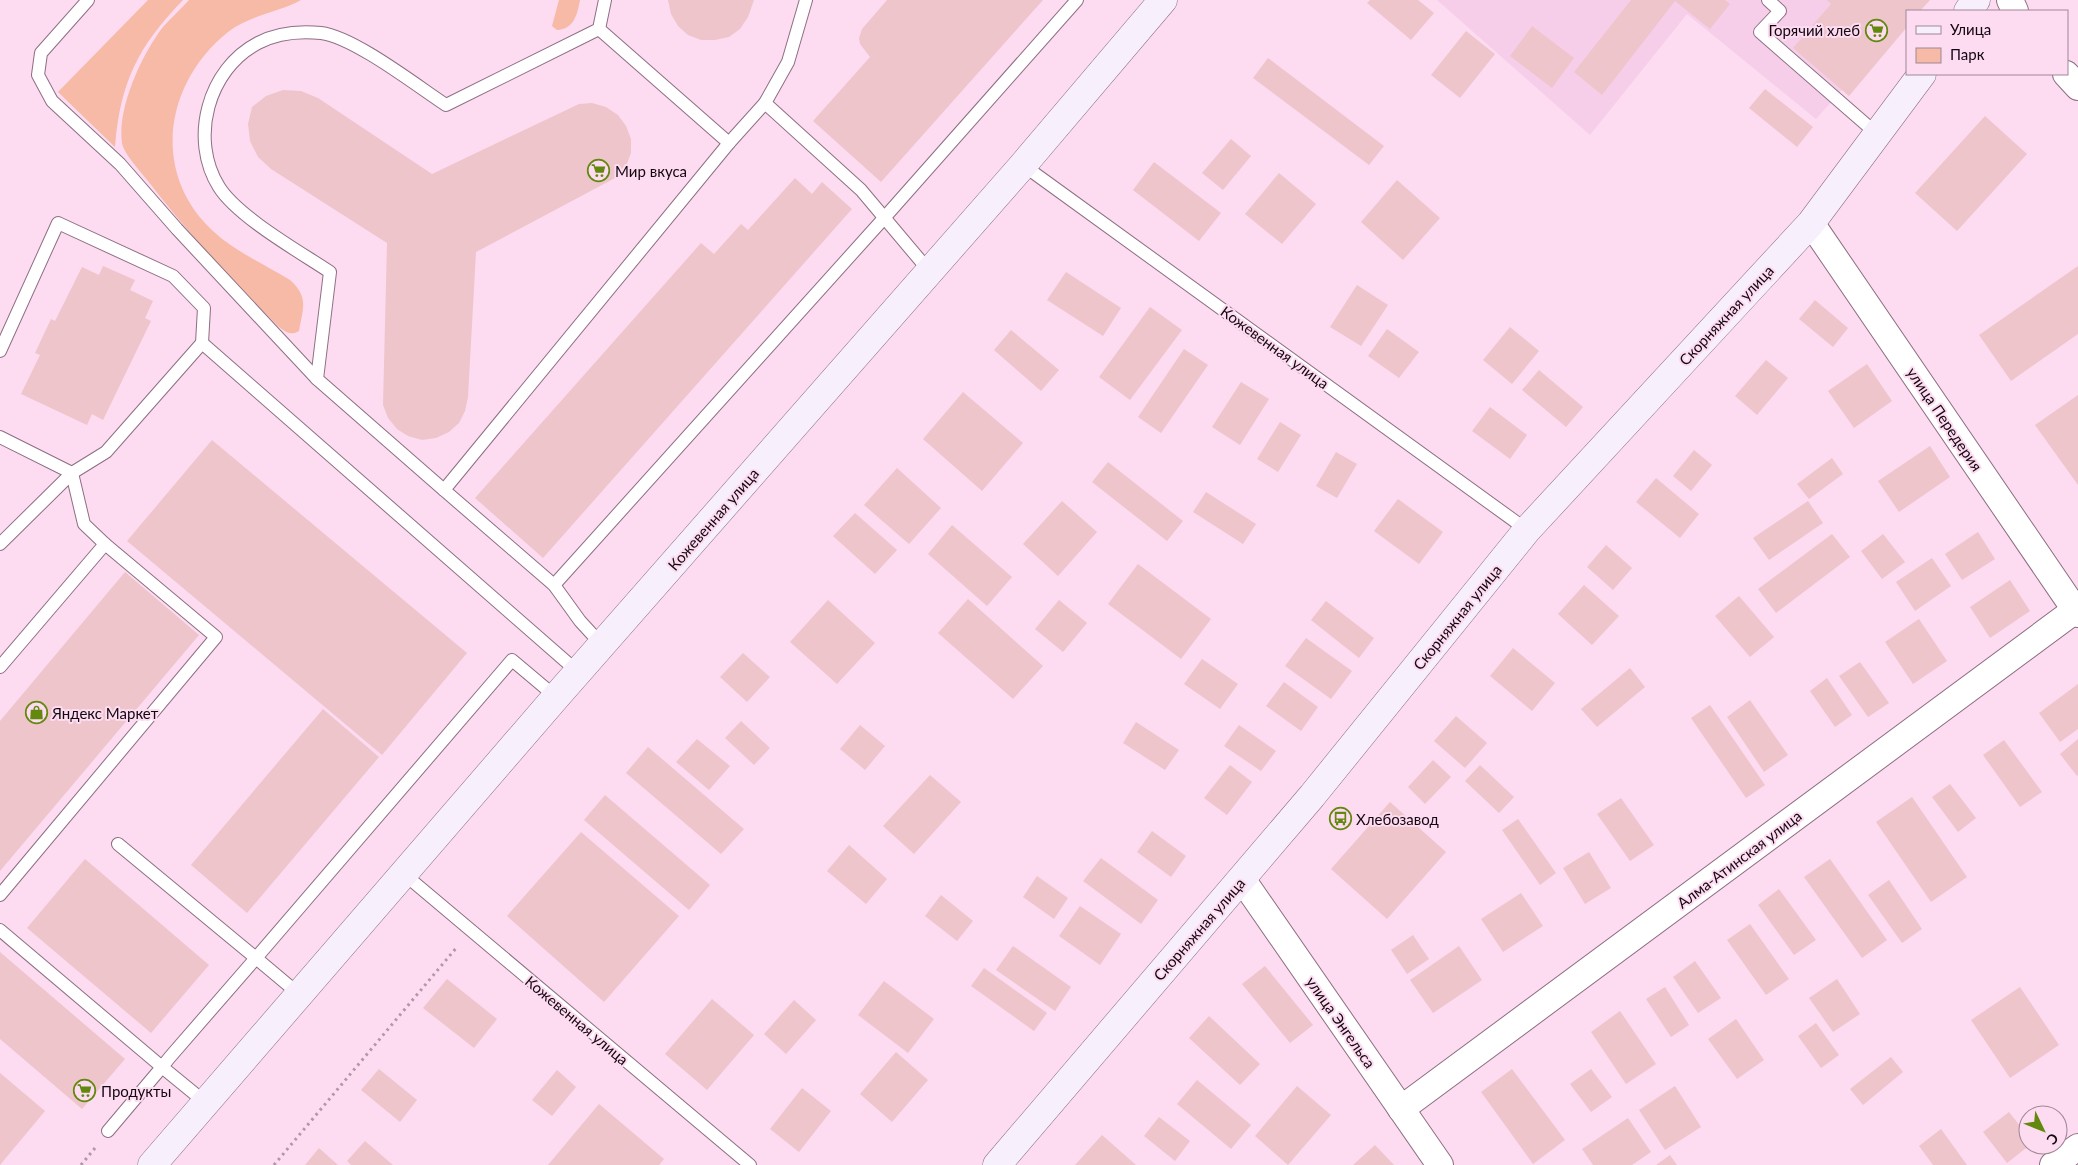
<svg xmlns="http://www.w3.org/2000/svg" width="2078" height="1165" font-family="Lato,sans-serif">
<style>
.built{fill:#f6cee9}
.green{fill:#f6baa6}
.building{fill:#eec5cb}
.lines{fill:none;stroke-linecap:round;stroke-linejoin:round}
.service-casing{stroke:#8d6f83;stroke-width:14}
.minor-casing{stroke:#8d6f83;stroke-width:28}
.secondary-casing{stroke:#8d6f83;stroke-width:29}
.path{stroke:#b197a8;stroke-width:3;stroke-dasharray:2.5 4;stroke-linecap:butt}
.service{stroke:#fff;stroke-width:12}
.minor{stroke:#fff;stroke-width:26}
.secondary{stroke:#f7f0fc;stroke-width:28}
.labels{text-anchor:middle;dominant-baseline:central;stroke-width:4;stroke-linejoin:round;paint-order:stroke}
.poi-label{font-size:15px;fill:#13080f;stroke:#fddbf1;text-anchor:start}
.street-label{font-size:15px;fill:#13080f;stroke:#fddbf1}
</style>
<rect width="100%" height="100%" fill="#fddbf1"/>
<path class="built" d="M1437 0H1922L1912 11H1907V17L1816 119 1687 14 1590 135Z"/>
<g class="green">
<path d="M148 0H183C138 46 120 83 115 147L58 92Z"/>
<path d="M189 0H301C277 13 250 15 228 32 165 82 150 173 213 231 234 251 264 264 290 280 309 297 303 308 299 331 291 336 286 332 279 327 232 281 188 233 148 181 141 172 124 154 122 143 117 108 142 54 163 27 171 18 181 9 189 0Z"/>
<path d="M559 0H580C577 15 574 29 557 30L552 26Z"/>
</g>
<g class="building">
<path d="M668 0H754L748 17 740 29 729 37 715 40H701L688 35 678 26 671 14Z"/>
<path d="M887 0H1043L881 182 813 121 870 57 860 44 859 38 862 29Z"/>
<path d="M1370 0H1418L1434 13 1411 40 1367 3Z"/>
<path d="M1631 0H1725L1730 4 1710 29 1675 1 1602 95 1574 72Z"/>
<path d="M1827 0H1930L1920 11H1907V27L1849 96 1793 48 1831 4Z"/>
<path d="M1532 26 1574 58 1552 88 1510 56Z"/>
<path d="M1466 31 1495 54 1460 98 1431 75Z"/>
<path d="M1268 58 1384 146 1369 165 1253 78Z"/>
<path d="M1765 89 1813 127 1797 147 1749 108Z"/>
<path d="M283 90 301 91 318 98 432 174 579 104 592 103 606 107 618 115 626 126 631 139V153L626 166 617 177 476 252 468 397 465 411 459 423 449 432 436 438 422 440 408 436 397 429 388 418 383 405 387 243 271 169 258 157 250 141 248 124 252 107 266 96Z"/>
<path d="M1985 116 2027 154 1957 231 1915 193Z"/>
<path d="M1231 139 1251 156 1223 190 1202 173Z"/>
<path d="M1154 162 1221 213 1199 241 1133 190Z"/>
<path d="M1279 173 1316 204 1282 244 1245 214Z"/>
<path d="M795 178 812 194 822 182 852 209 543 558 475 498 701 243 714 254 741 224 748 230Z"/>
<path d="M1397 180 1440 218 1403 260 1361 222Z"/>
<path d="M103 266 135 280 130 290 153 301 145 318 151 321 103 420 92 414 87 425 21 394 40 355 35 353 51 319 55 321 82 267 99 275Z"/>
<path d="M2078 266V334L2011 381 1979 335Z"/>
<path d="M1066 272 1121 308 1103 336 1047 300Z"/>
<path d="M1357 285 1388 305 1361 346 1330 327Z"/>
<path d="M1815 300 1848 328 1833 347 1799 319Z"/>
<path d="M1150 307 1182 330 1130 400 1099 377Z"/>
<path d="M1510 327 1539 351 1512 384 1483 360Z"/>
<path d="M1387 329 1419 352 1399 378 1368 356Z"/>
<path d="M1011 330 1059 370 1041 391 994 350Z"/>
<path d="M1184 349 1208 365 1161 433 1138 417Z"/>
<path d="M1766 360 1788 378 1757 415 1735 396Z"/>
<path d="M1867 364 1892 401 1854 428 1828 391Z"/>
<path d="M1539 370 1583 407 1566 427 1522 390Z"/>
<path d="M1241 382 1269 399 1240 445 1212 427Z"/>
<path d="M963 392 1023 443 982 491 923 439Z"/>
<path d="M2078 395V485L2035 425Z"/>
<path d="M1490 407 1527 435 1510 459 1472 431Z"/>
<path d="M1280 422 1301 435 1278 472 1257 459Z"/>
<path d="M212 440 467 653 382 755 127 541Z"/>
<path d="M1930 446 1950 477 1899 512 1878 481Z"/>
<path d="M1694 450 1712 465 1691 491 1673 476Z"/>
<path d="M1336 452 1357 464 1337 498 1316 486Z"/>
<path d="M1832 458 1843 474 1809 499 1797 484Z"/>
<path d="M1108 462 1183 521 1167 541 1092 482Z"/>
<path d="M897 468 941 508 909 544 864 505Z"/>
<path d="M1656 478 1699 514 1680 538 1636 502Z"/>
<path d="M1206 492 1256 524 1243 544 1193 512Z"/>
<path d="M1398 499 1443 532 1419 564 1374 531Z"/>
<path d="M1062 501 1097 532 1058 576 1023 544Z"/>
<path d="M1808 501 1823 523 1769 560 1753 538Z"/>
<path d="M855 513 897 550 875 574 833 536Z"/>
<path d="M952 525 1012 577 987 606 928 554Z"/>
<path d="M1978 532 1995 559 1962 580 1945 554Z"/>
<path d="M1832 534 1850 557 1776 613 1758 589Z"/>
<path d="M1883 534 1905 562 1882 579 1861 551Z"/>
<path d="M1606 545 1632 568 1613 590 1587 567Z"/>
<path d="M1932 558 1951 586 1915 611 1896 582Z"/>
<path d="M1138 564 1211 619 1181 659 1108 604Z"/>
<path d="M125 572 199 635 0 871V721Z"/>
<path d="M2010 580 2030 611 1990 638 1970 607Z"/>
<path d="M1584 585 1619 616 1592 645 1558 614Z"/>
<path d="M1739 596 1774 637 1750 657 1715 616Z"/>
<path d="M968 599 1043 666 1013 699 938 633Z"/>
<path d="M828 600 875 643 837 684 790 642Z"/>
<path d="M1059 600 1087 623 1063 652 1035 629Z"/>
<path d="M1326 601 1374 638 1359 658 1311 620Z"/>
<path d="M1919 619 1947 661 1913 684 1885 642Z"/>
<path d="M1306 638 1352 671 1331 699 1285 666Z"/>
<path d="M1513 648 1555 683 1532 711 1490 676Z"/>
<path d="M743 653 770 677 747 702 720 677Z"/>
<path d="M1202 659 1238 684 1220 709 1184 684Z"/>
<path d="M1860 662 1889 703 1868 717 1839 676Z"/>
<path d="M1630 668 1645 687 1597 727 1581 709Z"/>
<path d="M1827 678 1852 715 1835 727 1810 691Z"/>
<path d="M1284 682 1318 707 1301 731 1266 706Z"/>
<path d="M2078 684V729L2060 742 2039 713Z"/>
<path d="M1750 700 1788 755 1764 772 1727 717Z"/>
<path d="M1710 705 1765 785 1746 798 1691 718Z"/>
<path d="M323 709 379 757 247 913 191 865Z"/>
<path d="M1456 716 1487 743 1465 768 1434 741Z"/>
<path d="M741 721 770 748 754 765 725 738Z"/>
<path d="M1136 722 1179 750 1165 770 1123 743Z"/>
<path d="M860 725 885 746 865 770 840 749Z"/>
<path d="M1239 725 1276 751 1261 771 1224 746Z"/>
<path d="M697 739 730 766 709 790 676 762Z"/>
<path d="M2078 739V775L2077 776 2060 754Z"/>
<path d="M2004 740 2042 792 2020 807 1983 755Z"/>
<path d="M648 747 744 829 721 854 626 773Z"/>
<path d="M1433 760 1451 777 1425 804 1408 787Z"/>
<path d="M1230 765 1252 782 1227 815 1204 798Z"/>
<path d="M1480 765 1514 797 1499 813 1465 781Z"/>
<path d="M930 775 961 802 914 854 883 826Z"/>
<path d="M1950 784 1976 818 1958 832 1932 797Z"/>
<path d="M605 795 710 885 689 910 584 820Z"/>
<path d="M1912 797 1967 877 1931 902 1876 822Z"/>
<path d="M1621 798 1654 845 1630 861 1597 814Z"/>
<path d="M1390 802 1446 852 1387 919 1331 869Z"/>
<path d="M1518 819 1556 873 1540 885 1502 830Z"/>
<path d="M1152 831 1186 856 1171 877 1137 852Z"/>
<path d="M581 832 679 916 604 1002 507 916Z"/>
<path d="M849 845 887 879 866 904 827 871Z"/>
<path d="M1589 852 1611 888 1585 904 1563 868Z"/>
<path d="M1101 858 1158 900 1141 924 1083 881Z"/>
<path d="M85 859 209 965 151 1033 27 928Z"/>
<path d="M1830 859 1887 940 1862 958 1804 877Z"/>
<path d="M1037 876 1068 898 1054 919 1023 897Z"/>
<path d="M1889 880 1922 929 1902 943 1868 895Z"/>
<path d="M1779 889 1816 940 1794 955 1758 905Z"/>
<path d="M1521 893 1543 926 1503 952 1481 919Z"/>
<path d="M941 895 973 921 957 941 925 916Z"/>
<path d="M1080 906 1121 934 1100 965 1059 936Z"/>
<path d="M1750 924 1789 979 1766 995 1727 940Z"/>
<path d="M1413 935 1429 959 1407 974 1391 950Z"/>
<path d="M1013 946 1071 987 1055 1011 996 970Z"/>
<path d="M1459 946 1482 980 1433 1013 1410 980Z"/>
<path d="M0 952 125 1059 82 1109 0 1039Z"/>
<path d="M1695 961 1721 998 1698 1013 1673 977Z"/>
<path d="M1265 966 1313 1025 1290 1043 1242 984Z"/>
<path d="M984 968 1047 1013 1034 1031 971 986Z"/>
<path d="M447 979 497 1019 474 1048 423 1008Z"/>
<path d="M1837 979 1860 1014 1833 1032 1809 998Z"/>
<path d="M884 981 934 1019 908 1053 858 1015Z"/>
<path d="M1665 987 1689 1025 1671 1037 1646 999Z"/>
<path d="M2020 987 2059 1045 2010 1078 1971 1020Z"/>
<path d="M712 999 754 1035 707 1090 665 1054Z"/>
<path d="M794 1000 816 1020 786 1054 764 1034Z"/>
<path d="M1620 1011 1656 1064 1626 1084 1591 1032Z"/>
<path d="M1209 1016 1260 1064 1240 1085 1189 1038Z"/>
<path d="M1736 1019 1764 1060 1737 1079 1708 1039Z"/>
<path d="M1816 1023 1839 1055 1821 1068 1798 1036Z"/>
<path d="M896 1052 928 1080 892 1122 860 1094Z"/>
<path d="M1891 1057 1903 1072 1863 1105 1850 1089Z"/>
<path d="M379 1069 417 1100 400 1122 361 1090Z"/>
<path d="M1512 1069 1565 1140 1533 1164 1481 1092Z"/>
<path d="M1591 1069 1612 1097 1591 1112 1570 1084Z"/>
<path d="M557 1070 576 1087 552 1116 532 1100Z"/>
<path d="M0 1073 45 1111 0 1165Z"/>
<path d="M1197 1080 1251 1125 1231 1149 1177 1104Z"/>
<path d="M1297 1086 1331 1115 1288 1165 1255 1136Z"/>
<path d="M1675 1086 1701 1127 1665 1150 1639 1110Z"/>
<path d="M802 1088 831 1111 799 1152 770 1129Z"/>
<path d="M599 1104 664 1159 659 1165H548Z"/>
<path d="M2009 1112 2028 1136V1145H2030L2007 1163 1983 1132Z"/>
<path d="M1159 1117 1190 1141 1175 1161 1144 1136Z"/>
<path d="M1628 1118 1651 1152 1632 1165H1593L1582 1149Z"/>
<path d="M1941 1129 1967 1165H1933L1919 1146Z"/>
<path d="M1102 1135 1136 1165H1075Z"/>
<path d="M365 1141 393 1165H351L347 1161Z"/>
<path d="M1375 1145 1394 1165H1353Z"/>
<path d="M319 1148 338 1165H305Z"/>
<path d="M1670 1155 1677 1165H1656Z"/>
</g>
<g class="lines">
<defs>
<g id="service">
<path d="M88 0 41 53 38 75 52 101 120 164 177 229 317 379"/>
<path d="M1768 0 1780 11 1760 32 1877 134"/>
<path d="M599 29 729 143"/>
<path d="M765 103 861 190 930 272"/>
<path d="M1023 165 1527 530"/>
<path d="M202 343 578 672"/>
<path d="M0 351 58 223 173 276 204 308 202 343 106 452 72 473 0 544"/>
<path d="M0 437 72 473 84 524 105 544 0 667"/>
<path d="M444 490 317 379 330 272C300 252 238 217 219 187 189 139 208 69 258 43 277 33 301 31 321 33 354 37 417 86 446 105L599 29 605 0"/>
<path d="M554 585 885 217 1077 0"/>
<path d="M602 645 580 621 554 585 444 490 729 143 765 103 788 62 806 0"/>
<path d="M118 844 256 958 512 660 556 697"/>
<path d="M404 874 750 1165"/>
<path d="M0 895 216 637 105 544"/>
<path d="M0 930 162 1067 108 1131"/>
<path d="M206 1103 162 1067 170 1057 256 958 300 995"/>
</g>
<g id="minor">
<path d="M2010 0 2015 11"/>
<path d="M2066 74 2078 87"/>
<path d="M1811 223 2078 614"/>
<path d="M1242 879 1440 1165"/>
<path d="M1401 1109 2078 608"/>
<path d="M2053 1165 2078 1147"/>
</g>
<g id="secondary">
<path d="M1968 11 1976 0"/>
<path d="M152 1165 556 697 1023 165 1163 0"/>
<path d="M997 1165 1312 796 1527 530 1811 223 1922 74"/>
</g>
</defs>
<use href="#service" class="service-casing"/>
<use href="#minor" class="minor-casing"/>
<use href="#secondary" class="secondary-casing"/>
<g class="path">
<path d="M81 1165 95 1148"/>
<path d="M274 1165 457 947"/>
</g>
<use href="#service" class="service"/>
<use href="#minor" class="minor"/>
<use href="#secondary" class="secondary"/>
</g>
<defs>
<symbol id="supermarket-ring" viewBox="-11 -11 22 22"><circle r="9.5" fill="#fddbf1" stroke="#62880e" stroke-width="1.5"/><path d="M-6-5.5h2.5l.6 2H6L4.5 2H-2.5L-4.4-4H-6ZM-1.5 3.2a1.3 1.3 0 1 0 .1 0ZM3 3.2a1.3 1.3 0 1 0 .1 0Z" fill="#62880e"/></symbol>
<symbol id="shop-ring" viewBox="-11 -11 22 22"><circle r="9.5" fill="#fddbf1" stroke="#62880e" stroke-width="1.5"/><path d="M-5-2.5h2.3a2.7 3.5 0 0 1 5.4 0H5L5.5 6h-11ZM-1.5-2.5h3a1.5 2.3 0 0 0-3 0Z" fill="#62880e"/></symbol>
<symbol id="bus-ring" viewBox="-11 -11 22 22"><circle r="9.5" fill="#fddbf1" stroke="#62880e" stroke-width="1.5"/><path d="M-5-6H5V4H4V6H2V4H-2V6H-4V4H-5ZM-3.5-4V0h7V-4ZM-3.5 1.2v1.5H-2V1.2ZM2 1.2v1.5H3.5V1.2Z" fill="#62880e"/></symbol>
</defs>
<g fill-rule="evenodd">
<use href="#supermarket-ring" x="1864" y="18" width="25" height="25"/>
<use href="#supermarket-ring" x="586" y="158" width="25" height="25"/>
<use href="#shop-ring" x="24" y="700" width="25" height="25"/>
<use href="#bus-ring" x="1328" y="806" width="25" height="25"/>
<use href="#supermarket-ring" x="72" y="1078" width="25" height="25"/>
</g>
<g class="labels">
<g class="poi-label">
<text x="1860" y="30" text-anchor="end">Горячий хлеб</text>
<text x="615" y="171">Мир вкуса</text>
<text x="52" y="713">Яндекс Маркет</text>
<text x="1356" y="819">Хлебозавод</text>
<text x="101" y="1091">Продукты</text>
</g>
<g class="street-label">
<text transform="translate(1726 315) rotate(-47)">Скорняжная улица</text>
<text transform="translate(1275 347) rotate(36)">Кожевенная улица</text>
<text transform="translate(1945 419) rotate(56)">улица Передерия</text>
<text transform="translate(713 519) rotate(-49)">Кожевенная улица</text>
<text transform="translate(1457 617) rotate(-51)">Скорняжная улица</text>
<text transform="translate(1739 859) rotate(-37)">Алма-Атинская улица</text>
<text transform="translate(1199 929) rotate(-49)">Скорняжная улица</text>
<text transform="translate(577 1020) rotate(40)">Кожевенная улица</text>
<text transform="translate(1341 1022) rotate(55)">улица Энгельса</text>
</g>
</g>
<rect x="1906" y="10" width="162" height="65" fill="#fddbf1" stroke="#9f8797"/>
<rect x="1916" y="26" width="25" height="8" fill="#f7f0fc" stroke="#9f8797"/>
<text x="1950" y="35" font-size="15" fill="#13080f">Улица</text>
<rect x="1916" y="48" width="25" height="15" fill="#f6baa6" stroke="#9f8797"/>
<text x="1950" y="60" font-size="15" fill="#13080f">Парк</text>
<g transform="translate(2043 1130) rotate(133)"><circle r="24" fill="#fddbf1" stroke="#9f8797"/>
<path d="M0-4L9 19L0 12L-9 19Z" fill="#62880e"/>
<text y="-8" font-size="14" font-weight="bold" text-anchor="middle" fill="#13080f">С</text>
</g>
</svg>
